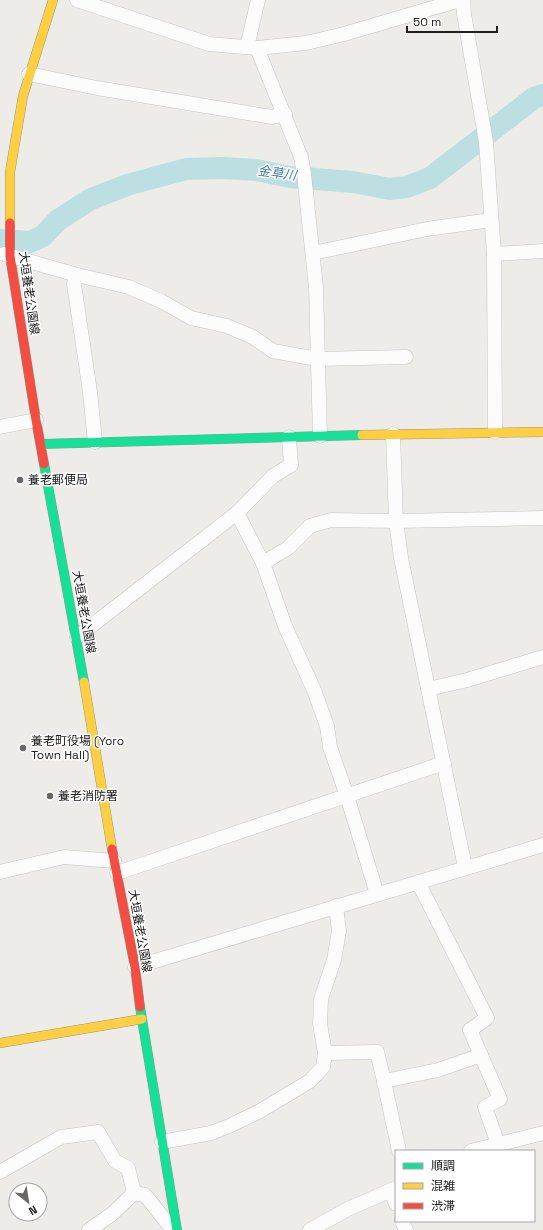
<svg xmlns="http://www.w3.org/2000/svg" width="543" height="1230" font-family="'Space Grotesk','Noto Sans JP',sans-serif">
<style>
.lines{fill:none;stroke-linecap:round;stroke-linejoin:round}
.river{stroke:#bce0e2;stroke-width:22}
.street-casing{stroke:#c5c4c3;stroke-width:15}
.fast-casing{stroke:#999880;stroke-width:10}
.slow-casing{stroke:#999880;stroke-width:10}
.jam-casing{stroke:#999880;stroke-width:10}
.street{stroke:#fcfcfc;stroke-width:14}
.fast{stroke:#16e098;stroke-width:9}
.slow{stroke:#ffcf43;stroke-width:9}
.jam{stroke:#f24e42;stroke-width:9}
.poi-dot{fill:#686766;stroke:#fff;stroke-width:1.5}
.labels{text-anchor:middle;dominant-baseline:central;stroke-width:3;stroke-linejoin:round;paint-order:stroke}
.street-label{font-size:12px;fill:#202020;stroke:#fff}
.poi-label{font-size:12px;fill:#202020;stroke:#fff;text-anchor:start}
.water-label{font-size:13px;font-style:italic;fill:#417b9b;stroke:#fff}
</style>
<rect width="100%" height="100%" fill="#eeece9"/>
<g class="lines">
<path class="river" d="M0 240 30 242 43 236 58 220 91 199 127 185 186 169 223 168 256 170 290 177 353 182 390 189 407 187 430 178 534 98 543 95"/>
<defs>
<g id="street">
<path d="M77 0 209 44 257 48 306 43 344 34 460 0"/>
<path d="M463 0 464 14 486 142 494 254 495 432"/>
<path d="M247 47 258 0"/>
<path d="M257 48 301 157 304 174 316 287 320 436"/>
<path d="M29 74 97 88 272 117 285 114"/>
<path d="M313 253 427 229 491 220"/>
<path d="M4 254 77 275 129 287 161 301 191 318 227 326 253 337 273 351 317 359 406 357"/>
<path d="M494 254 543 251"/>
<path d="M77 275 74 284 90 392 95 442"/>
<path d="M0 427 36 420"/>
<path d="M393 434 396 521 401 558 465 867"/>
<path d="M237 513 263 563 285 626 314 690 327 726 330 747 347 796 377 894"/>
<path d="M263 563 288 548 310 526 331 520 396 521 543 518"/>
<path d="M77 637 237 513 273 476 291 465 289 437"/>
<path d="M428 689 467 680 543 657"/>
<path d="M0 872 64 857 114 861"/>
<path d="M117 873 444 763"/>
<path d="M418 882 487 1018 470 1030 500 1099 485 1107 498 1144"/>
<path d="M135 967 543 845"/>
<path d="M325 1053 377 1052 384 1081 438 1070 481 1055"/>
<path d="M384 1081 399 1151"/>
<path d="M162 1142 211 1133 229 1126 260 1111 310 1081 323 1067 325 1053 320 1024 321 999 334 960 339 931 336 906"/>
<path d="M471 1151 543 1133"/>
<path d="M0 1172 61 1137 98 1132 115 1161 128 1168 134 1193"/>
<path d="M391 1190 396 1204"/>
<path d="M134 1193 145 1195 173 1230"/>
<path d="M402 1221 406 1230"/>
<path d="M89 1230 112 1214 134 1193"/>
<path d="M310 1230 348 1209 396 1188"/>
</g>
<g id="fast">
<path d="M41 444 362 435"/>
<path d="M44 464 84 682"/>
<path d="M140 1007 177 1230"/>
</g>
<g id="slow">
<path d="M10 223V172L23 96 53 0"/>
<path d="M362 435 543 432"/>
<path d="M84 682 112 849"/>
<path d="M0 1043 142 1019"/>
</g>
<g id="jam">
<path d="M10 223V256L36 420 44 464"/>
<path d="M112 849 135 967 140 1007"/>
</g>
</defs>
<use href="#street" class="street-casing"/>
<use href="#fast" class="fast-casing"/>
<use href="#slow" class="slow-casing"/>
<use href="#jam" class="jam-casing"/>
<use href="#street" class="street"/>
<use href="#fast" class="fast"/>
<use href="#slow" class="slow"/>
<use href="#jam" class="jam"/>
</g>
<g class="poi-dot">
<circle cx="20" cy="480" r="4"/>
<circle cx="23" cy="748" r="4"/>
<circle cx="50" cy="796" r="4"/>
</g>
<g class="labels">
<g class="street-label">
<text transform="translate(29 293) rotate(82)">大垣養老公園線</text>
<text transform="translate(84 612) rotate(80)">大垣養老公園線</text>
<text transform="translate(140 931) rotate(80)">大垣養老公園線</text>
</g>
<g class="poi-label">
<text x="28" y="480">養老郵便局</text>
<text x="31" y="741">養老町役場 (Yoro<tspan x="31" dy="14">Town Hall)</tspan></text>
<text x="58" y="796">養老消防署</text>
</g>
<g class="water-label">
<text transform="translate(277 173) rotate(8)">金草川</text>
</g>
</g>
<rect x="395" y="1150" width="140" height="72" fill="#ffffff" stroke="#a6a6a6"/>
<rect x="403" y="1163" width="20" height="6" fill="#16e098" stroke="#a6a6a6"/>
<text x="431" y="1170" font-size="12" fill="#202020">順調</text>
<rect x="403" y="1183" width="20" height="6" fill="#ffcf43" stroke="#a6a6a6"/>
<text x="431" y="1190" font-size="12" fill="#202020">混雑</text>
<rect x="403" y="1203" width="20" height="6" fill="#f24e42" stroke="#a6a6a6"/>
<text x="431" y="1210" font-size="12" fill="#202020">渋滞</text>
<g transform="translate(28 1202) rotate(150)"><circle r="19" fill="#ffffff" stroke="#a6a6a6"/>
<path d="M0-3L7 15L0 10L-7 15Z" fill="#686766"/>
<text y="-6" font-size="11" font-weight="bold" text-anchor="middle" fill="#202020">N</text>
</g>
<path d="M407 26v6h90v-6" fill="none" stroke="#202020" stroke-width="2"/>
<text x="413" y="26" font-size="12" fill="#202020" stroke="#ffffff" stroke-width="3" paint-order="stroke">50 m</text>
</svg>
